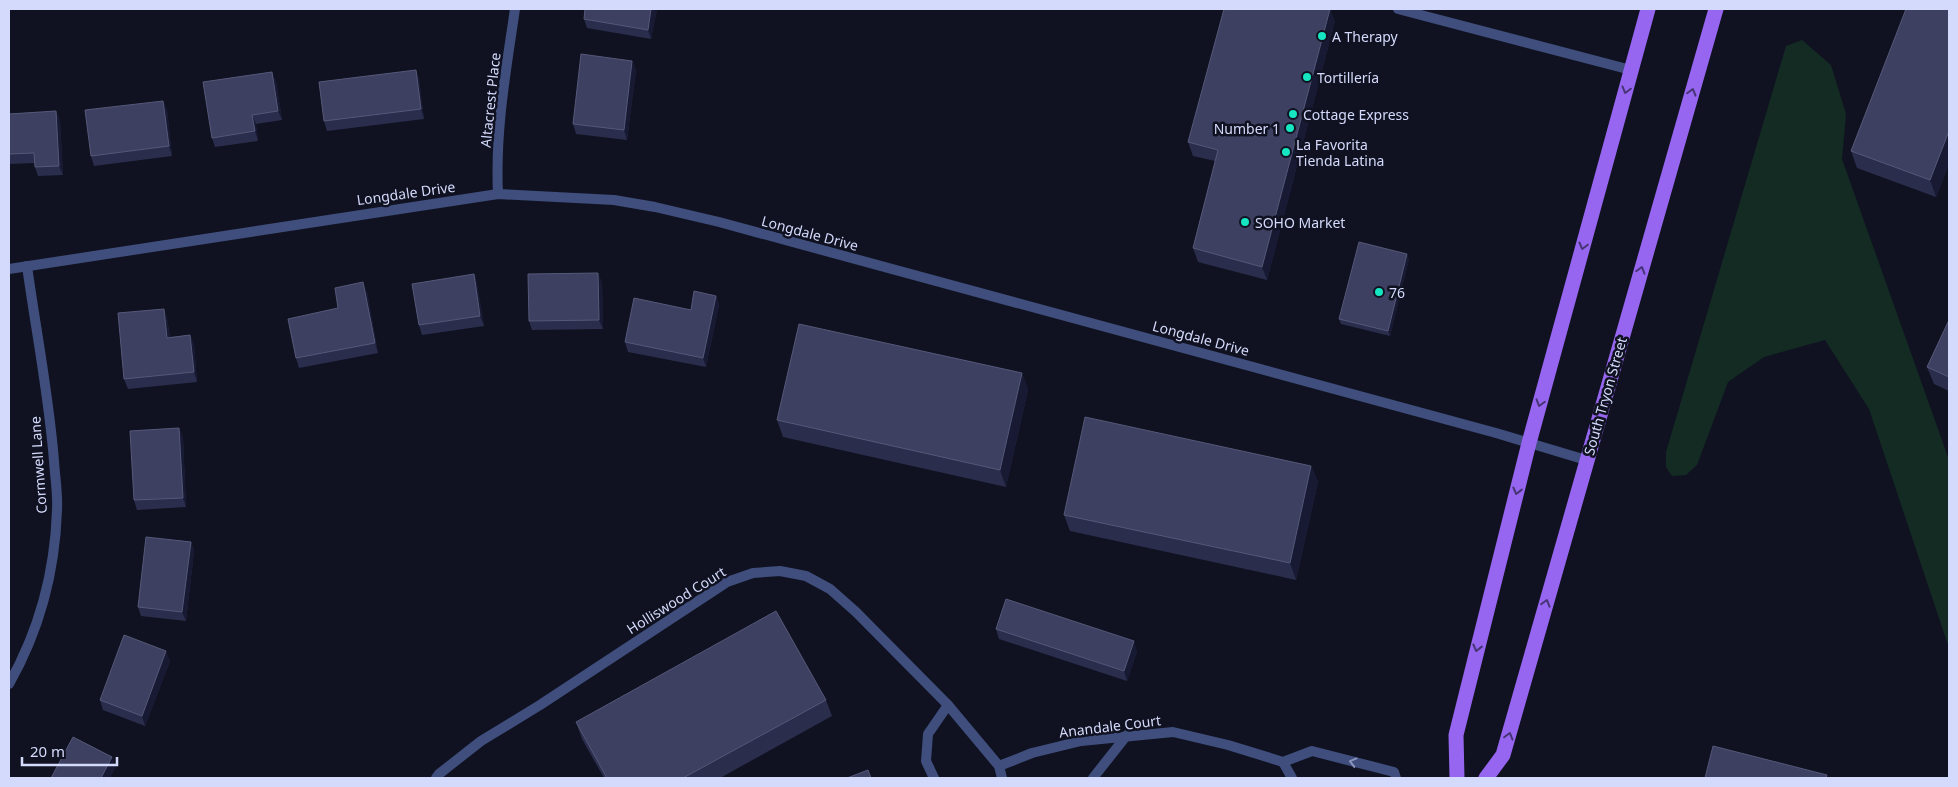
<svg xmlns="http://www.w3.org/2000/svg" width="1958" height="787" font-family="'Noto Sans',sans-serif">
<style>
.green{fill:#132b23}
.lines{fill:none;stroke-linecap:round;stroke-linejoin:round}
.lane{stroke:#3f4e7c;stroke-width:10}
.street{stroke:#3f4e7c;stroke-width:10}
.primary{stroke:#9666f0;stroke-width:15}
.wall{fill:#2b2d4d}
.shaded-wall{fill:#181a34}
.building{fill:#3d4060;stroke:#555878}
.oneway{stroke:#463474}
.oneway2{stroke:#8a94bc}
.poi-dot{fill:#16e5c1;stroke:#101221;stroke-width:2}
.labels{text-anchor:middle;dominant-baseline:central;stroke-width:5;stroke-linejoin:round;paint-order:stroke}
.poi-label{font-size:14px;fill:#d4dafb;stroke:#101221;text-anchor:start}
.street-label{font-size:14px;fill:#d4dafb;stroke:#101221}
</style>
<rect width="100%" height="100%" fill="#101221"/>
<path class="green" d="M1802 40 1831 65 1846 114 1842 159 1949 460V648L1869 409 1825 340 1764 357 1728 382 1697 465 1686 475 1672 476 1666 467V452L1786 46Z"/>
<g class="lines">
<g class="lane">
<path d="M1398 9 1631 70"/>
<path d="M934 778 926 761 928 734 948 705"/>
<path d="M1093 778 1127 735"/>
</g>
<g class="street">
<path d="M498 194C495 131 506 70 515 9"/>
<path d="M9 269 498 194 614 200 655 207 719 222 1496 433 1586 460"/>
<path d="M9 684C39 631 55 572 57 510 58 494 55 477 54 461 49 396 36 331 27 266"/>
<path d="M1283 762 1292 778"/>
<path d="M999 766 1032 753 1081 741 1173 732 1228 745 1283 762 1312 751 1394 772 1396 778"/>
<path d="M436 778 439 774 481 741 540 705 727 582 753 573 780 571 806 576 830 589 856 612 948 705 999 766 1002 778"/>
</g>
<g class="primary">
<path d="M1457 778 1456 735 1529 443 1648 9"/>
<path d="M1486 778 1503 755 1716 9"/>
</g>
</g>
<g class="wall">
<path d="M585 9H657L651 39 587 28 584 19Z"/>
<path d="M1949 9V164L1936 197 1857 168 1851 151Z"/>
<path d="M1335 21 1267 280 1198 262 1193 248 1215 161 1193 156 1188 142Z"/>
<path d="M632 61 636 70 627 140 576 134 573 124Z"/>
<path d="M416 70 419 79 424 119 327 131 324 121Z"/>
<path d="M276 81 282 120 256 124 258 141 215 147 212 138Z"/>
<path d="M163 101 167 110 172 156 94 166 91 156Z"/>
<path d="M56 111 60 121 63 175 38 176 35 167V163L9 164V114Z"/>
<path d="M1409 259 1390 336 1341 324 1339 319Z"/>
<path d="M474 274 477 284 484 326 422 335 419 325Z"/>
<path d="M602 282 603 329 532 330 529 321Z"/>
<path d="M367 292 378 353 299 368 296 358 338 308Z"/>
<path d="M716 296 719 305 706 367 628 352 625 342 691 310Z"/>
<path d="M167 318 170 337 190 335 194 345 197 382 128 389 124 379Z"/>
<path d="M1949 320V391L1934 384 1927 367Z"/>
<path d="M1022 373 1028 390 1006 487 783 437 777 420Z"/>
<path d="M179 428 183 438 186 507 137 510 134 500Z"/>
<path d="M1311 466 1318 482 1296 580 1070 531 1064 515Z"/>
<path d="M191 542 194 551 186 621 141 616 138 607Z"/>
<path d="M996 629 1137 651 1127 681 999 639Z"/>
<path d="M170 661 145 726 103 710 100 700Z"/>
<path d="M826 700 832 716 720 778H604L582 739 576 722Z"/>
</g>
<g class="shaded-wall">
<path d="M651 9H657L651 39 648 30Z"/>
<path d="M1330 9 1335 21 1267 280 1262 267Z"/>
<path d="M632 61 636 70 627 140 624 130Z"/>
<path d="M416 70 419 79 424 119 421 109Z"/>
<path d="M272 72 276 81 282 120 278 111Z"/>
<path d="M163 101 167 110 172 156 169 146Z"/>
<path d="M56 111 60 121 63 175 59 166Z"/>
<path d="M252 115 256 124 258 141 255 131Z"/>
<path d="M1949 131V164L1936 197 1930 180Z"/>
<path d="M1407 254 1409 259 1390 336 1388 331Z"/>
<path d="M598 273 602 282 603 329 599 320Z"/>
<path d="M474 274 477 284 484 326 480 316Z"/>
<path d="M363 282 367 292 378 353 375 343Z"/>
<path d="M716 296 719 305 706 367 703 358Z"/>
<path d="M164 309 167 318 171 347 167 338Z"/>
<path d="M190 335 194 345 197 382 194 372Z"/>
<path d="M1022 373 1028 390 1006 487 1000 470Z"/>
<path d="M179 428 183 438 186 507 183 498Z"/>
<path d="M1311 466 1318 482 1296 580 1290 563Z"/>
<path d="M191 542 194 551 186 621 182 612Z"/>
<path d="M1134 641 1137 651 1127 681 1124 671Z"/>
<path d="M166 651 170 661 145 726 142 716Z"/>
<path d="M112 757 116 767 110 778H101Z"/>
</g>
<g class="building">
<path d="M585 9H651L648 30 584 19Z"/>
<path d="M1224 9H1330L1262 267 1193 248 1218 150 1188 142Z"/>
<path d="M1906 9H1949V131L1930 180 1851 151Z"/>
<path d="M581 54 632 61 624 130 573 124Z"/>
<path d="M416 70 421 109 324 121 319 82Z"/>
<path d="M272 72 278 111 252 115 255 131 212 138 203 82Z"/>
<path d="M163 101 169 146 91 156 85 110Z"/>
<path d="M56 111 59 166 35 167 34 153 9 154V114Z"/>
<path d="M1359 242 1407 254 1388 331 1339 319Z"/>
<path d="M598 273 599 320 529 321 528 274Z"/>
<path d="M474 274 480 316 419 325 412 284Z"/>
<path d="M363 282 375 343 296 358 288 319 338 308 335 288Z"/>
<path d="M694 291 716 296 703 358 625 342 634 298 691 310Z"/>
<path d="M164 309 167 338 190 335 194 372 124 379 118 313Z"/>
<path d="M1949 320V377L1927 367Z"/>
<path d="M799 324 1022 373 1000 470 777 420Z"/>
<path d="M1085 417 1311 466 1290 563 1064 515Z"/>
<path d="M179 428 183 498 134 500 130 431Z"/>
<path d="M146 537 191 542 182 612 138 607Z"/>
<path d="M1006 599 1134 641 1124 671 996 629Z"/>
<path d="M776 611 826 700 683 778H607L576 722Z"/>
<path d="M124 635 166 651 142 716 100 700Z"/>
<path d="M73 737 112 757 101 778H51Z"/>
<path d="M1713 746 1827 775 1826 778H1705Z"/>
<path d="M868 770 871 778H847Z"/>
</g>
<defs><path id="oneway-chevron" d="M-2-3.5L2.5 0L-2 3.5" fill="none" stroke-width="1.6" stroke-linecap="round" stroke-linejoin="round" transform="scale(1.25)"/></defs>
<g class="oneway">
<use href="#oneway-chevron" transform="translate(1626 90) rotate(105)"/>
<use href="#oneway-chevron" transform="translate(1692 92) rotate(-74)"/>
<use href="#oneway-chevron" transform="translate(1583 246) rotate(105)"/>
<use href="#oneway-chevron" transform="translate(1641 270) rotate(-74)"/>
<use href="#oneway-chevron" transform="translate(1540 403) rotate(106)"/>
<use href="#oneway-chevron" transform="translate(1517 491) rotate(104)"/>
<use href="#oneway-chevron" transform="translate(1546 603) rotate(-74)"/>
<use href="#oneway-chevron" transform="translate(1477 648) rotate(104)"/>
<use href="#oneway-chevron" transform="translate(1509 736) rotate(-74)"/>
</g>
<use class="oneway2" href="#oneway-chevron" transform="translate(1353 762) rotate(-165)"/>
<g class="poi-dot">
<circle cx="1322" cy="36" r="5"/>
<circle cx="1307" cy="77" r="5"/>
<circle cx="1293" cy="114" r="5"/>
<circle cx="1290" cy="128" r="5"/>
<circle cx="1286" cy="152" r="5"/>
<circle cx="1245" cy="222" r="5"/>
<circle cx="1379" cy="292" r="5"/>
</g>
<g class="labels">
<g class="poi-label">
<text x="1332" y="36">A Therapy</text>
<text x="1317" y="77">Tortillería</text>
<text x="1303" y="114">Cottage Express</text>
<text x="1280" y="128" text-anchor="end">Number 1</text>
<text x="1296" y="144">La Favorita<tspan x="1296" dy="16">Tienda Latina</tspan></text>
<text x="1255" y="222">SOHO Market</text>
<text x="1389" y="292">76</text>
</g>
<g class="street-label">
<text transform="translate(490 100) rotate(-84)">Altacrest Place</text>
<text transform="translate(406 193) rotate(-8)">Longdale Drive</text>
<text transform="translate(810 233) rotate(15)">Longdale Drive</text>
<text transform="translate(1201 338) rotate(15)">Longdale Drive</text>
<text transform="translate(1605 396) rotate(-74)">South Tryon Street</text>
<text transform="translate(38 465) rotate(-94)">Cormwell Lane</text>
<text transform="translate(676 600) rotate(-32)">Holliswood Court</text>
<text transform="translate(1110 726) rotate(-7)">Anandale Court</text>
</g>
</g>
<rect width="1958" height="787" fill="none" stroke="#d4dafb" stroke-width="20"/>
<path d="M22 757v8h95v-8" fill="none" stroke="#d4dafb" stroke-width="2.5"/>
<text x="30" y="757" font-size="15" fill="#d4dafb" stroke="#101221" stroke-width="4" paint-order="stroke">20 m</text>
</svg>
